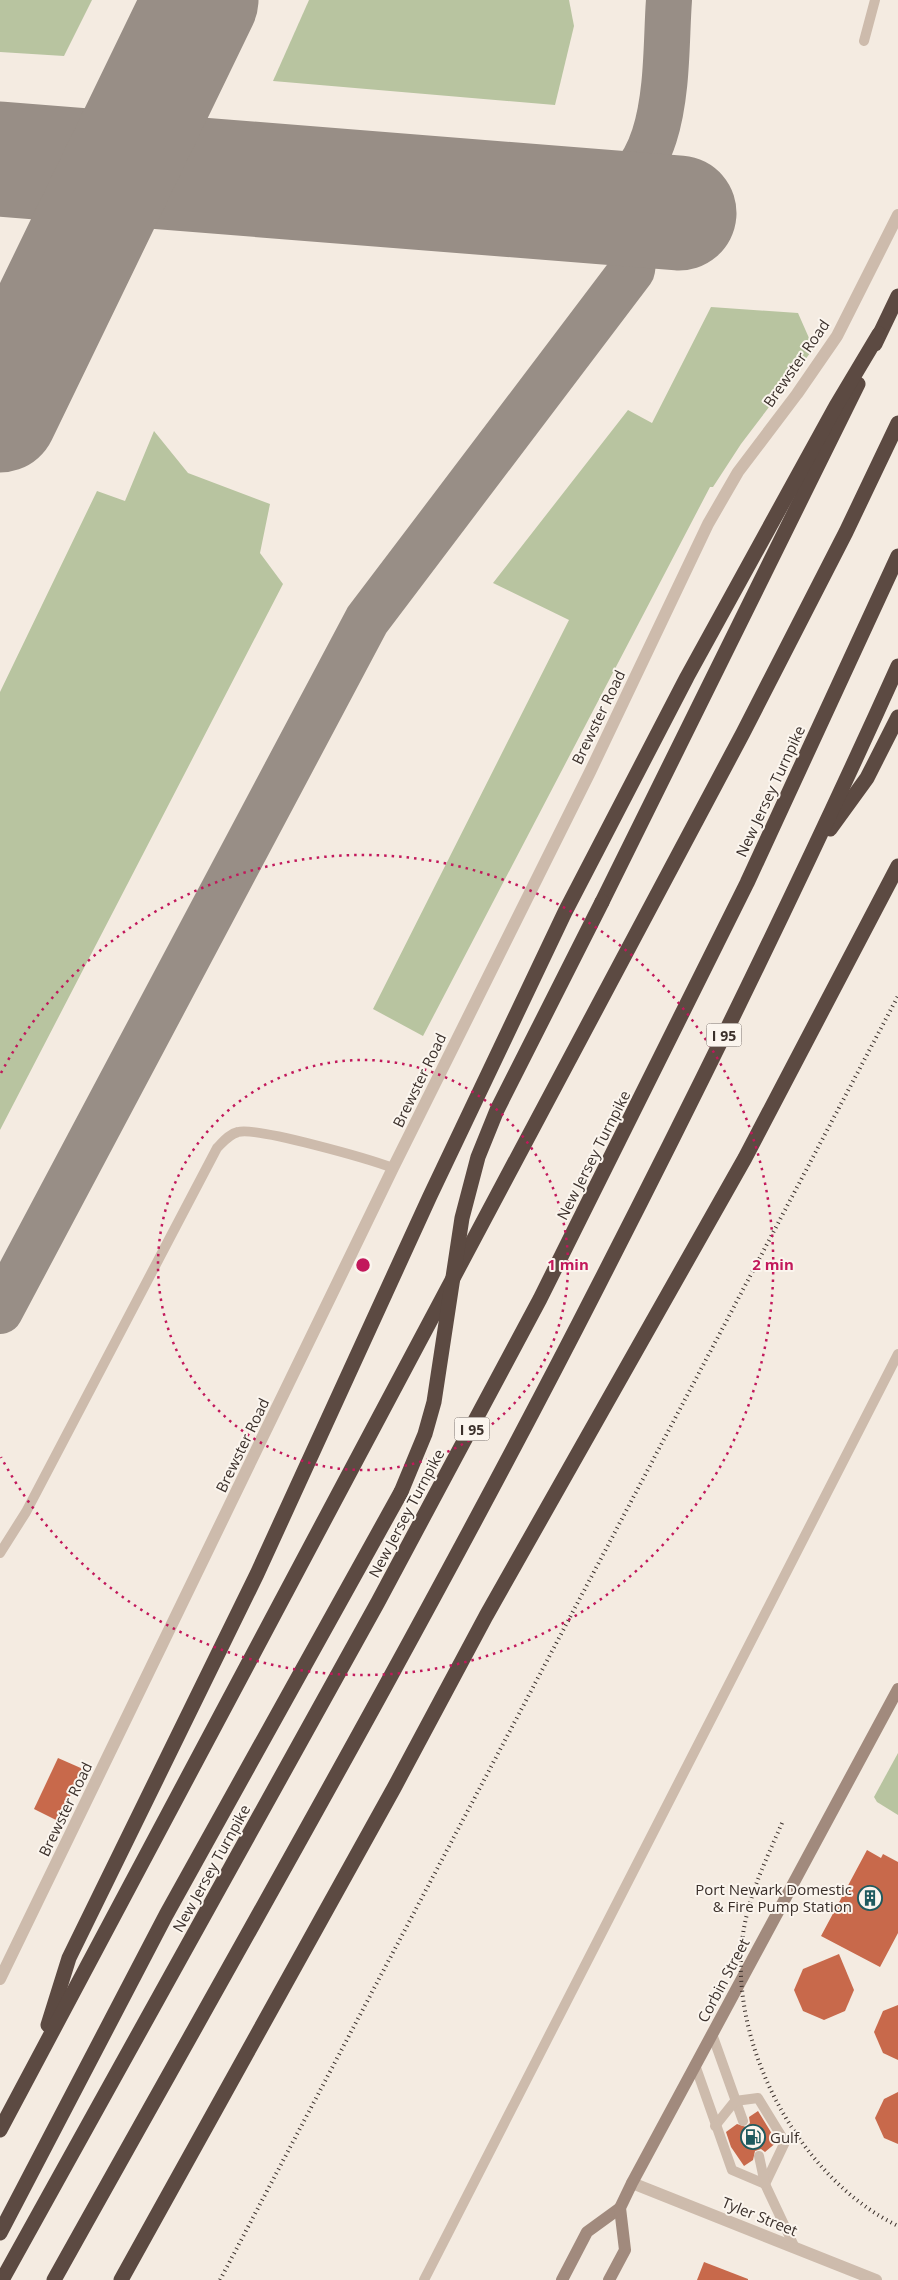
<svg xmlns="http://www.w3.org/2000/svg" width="898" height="2280" font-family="'Open Sans',sans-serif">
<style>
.green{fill:#b8c4a0}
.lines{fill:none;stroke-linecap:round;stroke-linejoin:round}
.taxiway{stroke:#988e86;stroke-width:46}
.runway{stroke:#988e86;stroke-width:115}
.building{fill:#c8694b}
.service{stroke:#cdbbac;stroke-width:10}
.minor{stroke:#cdbbac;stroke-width:12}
.secondary{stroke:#a18a7d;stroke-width:12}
.motorway{stroke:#5c4a42;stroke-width:15}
.rail{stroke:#3b302b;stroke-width:4;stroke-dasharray:1 4;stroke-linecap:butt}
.motorway-bridge{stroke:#5c4a42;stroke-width:15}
.ring{fill:none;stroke:#c2185b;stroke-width:2.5;stroke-dasharray:2.5 5}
.labels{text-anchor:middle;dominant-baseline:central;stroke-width:4;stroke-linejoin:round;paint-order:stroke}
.shield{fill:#fbf5ee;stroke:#756b66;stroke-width:1}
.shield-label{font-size:14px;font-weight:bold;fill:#3b302b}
.street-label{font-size:15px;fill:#3b302b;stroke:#fbf5ee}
.poi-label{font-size:15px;fill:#3b302b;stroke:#fbf5ee;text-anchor:end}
.centre{fill:#c2185b;stroke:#fbf5ee;stroke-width:2.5}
.ring-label{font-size:15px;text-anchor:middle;font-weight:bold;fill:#c2185b;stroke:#fbf5ee;stroke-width:4;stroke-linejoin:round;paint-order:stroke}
</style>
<rect width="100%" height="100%" fill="#f4ebe1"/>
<g class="green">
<path d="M0 0H92L64 56 0 52Z"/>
<path d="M309 0H569L574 26 555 105 273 81Z"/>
<path d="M711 307 798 313 809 338 817 344 741 444 713 487H710L423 1036 373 1009 569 620 493 583 628 410 652 423Z"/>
<path d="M154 431 188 473 270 504 260 553 283 584 0 1130V692L97 491 125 501Z"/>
<path d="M898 1753V1815L877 1802 874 1797Z"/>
</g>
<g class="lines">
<g class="taxiway">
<path d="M535 201C552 200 571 202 588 199 674 186 664 65 669 0"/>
<path d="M0 1311 367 620 632 270 635 249 630 226 605 207"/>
</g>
<g class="runway">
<path d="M0 159 679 213"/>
<path d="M0 415 201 0"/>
</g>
</g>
<g class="building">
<path d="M58 1758 83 1769 58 1821 34 1809Z"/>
<path d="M867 1850 881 1858 883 1854 898 1862V1933L880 1967 821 1936Z"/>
<path d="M839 1954 854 1990 845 2011 824 2020 803 2011 794 1990 803 1969Z"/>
<path d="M898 2005V2060L883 2053 874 2032 883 2011Z"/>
<path d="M898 2092V2144L884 2138 875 2118 884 2099Z"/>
<path d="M758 2111 777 2142 765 2152 761 2149 755 2151 753 2160 744 2166 731 2147 726 2132 737 2124 746 2127 750 2123 749 2117Z"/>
<path d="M704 2262 748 2279V2280H697Z"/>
</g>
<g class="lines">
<g class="service">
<path d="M864 41 875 0"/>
<path d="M0 1553 26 1512 217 1148C223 1142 229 1134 238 1132 258 1127 369 1159 393 1168"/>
<path d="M712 2034 743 2121"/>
<path d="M695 2065 732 2170 765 2184"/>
<path d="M715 2126 735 2101 758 2098 785 2142 765 2184"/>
<path d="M759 2156 765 2184 795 2248"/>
<path d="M424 2280 898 1354"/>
</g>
<g class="minor">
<path d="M0 1979 393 1168 590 772 708 524 738 472 797 394 837 336 898 215"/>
<path d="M632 2183 876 2280"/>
</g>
<g class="secondary">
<path d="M562 2280 587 2232 620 2208"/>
<path d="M609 2280 625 2250 620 2208 632 2183 898 1689"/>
</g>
<g class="motorway">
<path d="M875 344 898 296"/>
<path d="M830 829 867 778 898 717"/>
<path d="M602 902 858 384"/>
<path d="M48 2025 69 1958 257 1574 430 1196 565 912 687 677 836 406 879 334"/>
<path d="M0 2130 743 733 846 532 898 423"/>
<path d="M0 2233 166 1915 401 1492"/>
<path d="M2 2280 378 1602 540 1299 747 883 898 556"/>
<path d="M54 2280C238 1950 427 1621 599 1284 703 1081 804 875 898 666"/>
<path d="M121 2280 394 1788 486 1616 745 1158 898 866"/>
</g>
<g class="rail">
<path d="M782 1823C766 1860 749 1894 743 1934 727 2043 799 2178 898 2226"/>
<path d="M220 2280 898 996"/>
</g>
<path class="motorway-bridge" d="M401 1492 425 1434 434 1402 462 1218 478 1157 497 1110 602 902"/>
</g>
<g class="ring">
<circle cx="363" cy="1265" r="205"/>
<path d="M1 1073A410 410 0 1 1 1 1457"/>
</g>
<defs>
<symbol id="building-ring" viewBox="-11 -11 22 22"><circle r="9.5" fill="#fbf5ee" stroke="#1f5a5e" stroke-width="1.5"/><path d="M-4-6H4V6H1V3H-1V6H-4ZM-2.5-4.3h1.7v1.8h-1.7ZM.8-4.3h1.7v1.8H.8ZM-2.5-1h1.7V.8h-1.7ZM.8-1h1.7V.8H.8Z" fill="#1f5a5e"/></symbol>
<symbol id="fuel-ring" viewBox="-11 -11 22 22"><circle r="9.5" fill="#fbf5ee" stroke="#1f5a5e" stroke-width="1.5"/><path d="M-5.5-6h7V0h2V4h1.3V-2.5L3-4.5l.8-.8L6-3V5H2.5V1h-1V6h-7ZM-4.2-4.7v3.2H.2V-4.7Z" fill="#1f5a5e"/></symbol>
</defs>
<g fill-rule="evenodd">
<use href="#building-ring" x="856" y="1884" width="28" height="28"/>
<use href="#fuel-ring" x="739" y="2123" width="28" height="28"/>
</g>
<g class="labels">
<g class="shield">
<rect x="706.5" y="1023.5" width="35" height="23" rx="4"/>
<rect x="454.5" y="1417.5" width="35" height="23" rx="4"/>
</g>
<g class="shield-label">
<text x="724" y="1035">I 95</text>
<text x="472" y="1429">I 95</text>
</g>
<g class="street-label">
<text transform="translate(796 363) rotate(-55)">Brewster Road</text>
<text transform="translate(598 717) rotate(-64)">Brewster Road</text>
<text transform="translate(770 791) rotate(-65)">New Jersey Turnpike</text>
<text transform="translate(419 1080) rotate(-64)">Brewster Road</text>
<text transform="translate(593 1155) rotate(-63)">New Jersey Turnpike</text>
<text transform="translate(242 1445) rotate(-64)">Brewster Road</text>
<text transform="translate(406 1513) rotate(-62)">New Jersey Turnpike</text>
<text transform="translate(65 1809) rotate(-64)">Brewster Road</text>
<text transform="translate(211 1868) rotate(-61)">New Jersey Turnpike</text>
<text transform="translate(723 1980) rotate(-62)">Corbin Street</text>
<text transform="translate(760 2216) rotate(22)">Tyler Street</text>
</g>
<g class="poi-label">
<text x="852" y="1889">Port Newark Domestic<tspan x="852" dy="17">&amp; Fire Pump Station</tspan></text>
<text x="770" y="2137" text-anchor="start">Gulf</text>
</g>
</g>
<circle cx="363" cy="1265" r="8" class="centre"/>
<g class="ring-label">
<text x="568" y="1270">1 min</text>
<text x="773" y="1270">2 min</text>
</g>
</svg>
